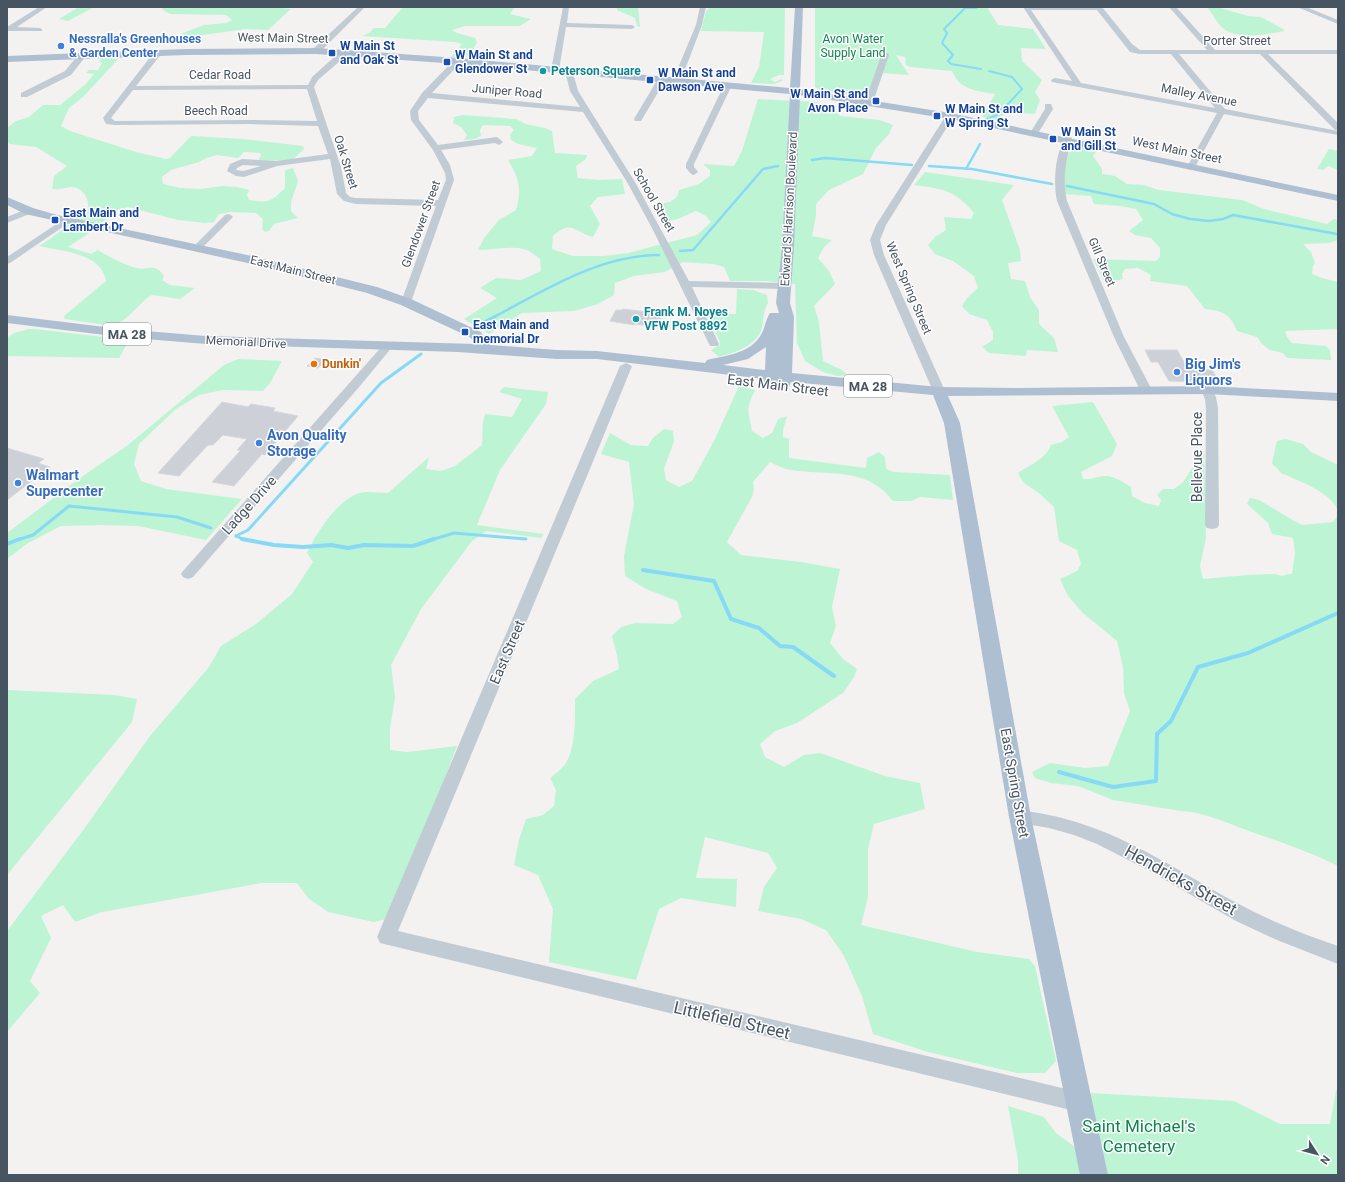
<svg xmlns="http://www.w3.org/2000/svg" width="1345" height="1182" font-family="Roboto,sans-serif">
<style>
.green{fill:#bdf4d4}
.lines{fill:none;stroke-linecap:round;stroke-linejoin:round}
.stream-far3{stroke:#86daf5;stroke-width:2}
.stream-far2{stroke:#86daf5;stroke-width:2.5}
.stream-far1{stroke:#86daf5;stroke-width:3}
.stream{stroke:#86daf5;stroke-width:4}
.building{fill:#cdd0d6;stroke:#d5d7dd}
.minor{fill:#c1cbd4;fill-rule:evenodd}
.major{fill:#afbfd2;fill-rule:evenodd}
.shop-dot{fill:#3f7fe0;stroke:#fff;stroke-width:1.5}
.transit-dot{fill:#1a4fb4;stroke:#fff;stroke-width:1.5}
.culture-dot{fill:#0f9aa8;stroke:#fff;stroke-width:1.5}
.food-dot{fill:#e8710a;stroke:#fff;stroke-width:1.5}
.labels{text-anchor:middle;dominant-baseline:central;stroke-width:3;stroke-linejoin:round;paint-order:stroke}
.far-street-label{font-size:12px;fill:#475461;stroke:#fff}
.far-shop-label{font-size:12px;font-weight:bold;fill:#366cbe;stroke:#fff;text-anchor:start}
.far-park-label{font-size:12px;fill:#0f854e;stroke:#fff}
.far-transit-label{font-size:12px;font-weight:bold;fill:#164399;stroke:#fff;text-anchor:start}
.far-culture-label{font-size:12px;font-weight:bold;fill:#0d838f;stroke:#fff;text-anchor:start}
.far-food-label{font-size:12px;font-weight:bold;fill:#c56008;stroke:#fff;text-anchor:start}
.shield{fill:#fff;stroke:#7e8790;stroke-width:1}
.shield-label{font-size:13px;font-weight:bold;fill:#475461}
.shop-label{font-size:14px;font-weight:bold;fill:#366cbe;stroke:#fff;text-anchor:start}
.street-label{font-size:14px;fill:#475461;stroke:#fff}
.near-street-label{font-size:17px;fill:#475461;stroke:#fff}
.near-park-label{font-size:17px;fill:#0f854e;stroke:#fff}
</style>
<rect width="100%" height="100%" fill="#f4f1f1"/>
<g class="green">
<path d="M79 7H94L68 21 59 19Z"/>
<path d="M162 7H271L291 9 268 30 246 29 188 37 180 34 204 25 226 23 232 20 226 15 170 14 163 10Z"/>
<path d="M403 7H515L510 14 531 19 520 26H465L452 30 457 33 475 38 477 43 468 57H451L462 44 455 42 362 36 369 33 374 28H385Z"/>
<path d="M617 7H638L640 27 637 26 635 18 617 10Z"/>
<path d="M711 7H785L784 75H779L770 79 775 82 782 79V81L774 84 751 83 759 67 764 32 701 31 706 11Z"/>
<path d="M815 7H987L998 25 1033 29 1046 49 1021 48 1022 61 1042 80 1035 92 1040 100 1035 114 1006 112 997 120 982 117 995 94C978 91 959 90 952 71L910 67 906 65 905 57 896 55 909 75 882 73 874 99 818 89 815 87Z"/>
<path d="M1207 7H1217L1248 16 1261 17 1283 29 1285 31C1269 34 1238 40 1224 29 1216 23 1213 14 1207 7Z"/>
<path d="M103 57H120L83 97 69 108 61 126 70 131 136 152 166 159 170 158 191 136 243 139 303 146 304 149 292 160 258 161 261 155 260 153 244 152 238 158 217 155 206 158 199 162 171 170 162 177 163 184 180 188 200 189 222 186 237 187 249 190 247 195 249 200C268 203 271 202 285 188V170L293 168 298 181 291 202V211L298 218 274 224 269 231 265 232 262 229 263 219 256 213 231 212 219 214 214 222 205 223 178 220 128 207 119 209 89 233 68 247 91 254 98 250C107 256 125 265 136 268 149 271 154 262 164 276L162 280 170 285 195 288 180 299 152 295 147 298 124 320 112 326 65 319 64 316 106 281C102 253 61 251 39 246 57 236 71 221 88 210 90 199 83 187 71 187 63 188 61 190 52 189L54 176 67 166 36 147 10 144 7 141V128L16 121 29 117 43 105H60L86 84 94 74 86 73 89 70H98L102 63 99 62Z"/>
<path d="M758 99 817 102 822 105 823 113H837L840 116 880 120 893 125 889 134 876 148 863 174 829 190 816 204V216L812 236 832 240 824 247 818 258 829 271 835 284 814 306 819 322 823 361 842 370 847 375 838 376 823 372 805 361 797 343 795 284 766 281H730L724 267 713 264 683 262 665 272 634 276 615 283 614 295 598 304 574 311 522 313 489 334 464 319 497 298 480 288 496 278 521 280 541 271 540 259C536 256 531 252 527 250 514 245 492 250 478 250L484 238 499 220 516 210C522 189 519 178 508 160L532 156 537 148 518 144 511 140 510 135 514 130 510 126 483 125 480 130 481 136 475 139 464 140 467 135 461 127 453 123 454 117 463 115 516 119 526 124 545 128 552 131 555 153 587 155 586 159 576 166 578 178 600 180 622 179 625 194 598 197 590 206 600 224 593 237C574 232 572 219 553 236L552 249 573 256H604L628 253 697 235 711 222 706 216 696 211C687 214 671 225 662 219 658 216 656 209 654 205L670 202 677 197 679 190 699 184 710 176V170L703 164 734 166 742 151Z"/>
<path d="M1074 144 1097 150 1093 156 1102 169V174L1115 176 1127 184 1144 185 1159 190 1242 200 1264 209 1327 224 1334 219 1338 220V240L1329 243 1303 244 1311 252 1315 263 1313 266 1312 274 1322 278 1338 282V329L1285 331 1287 337 1292 343 1326 346 1330 350 1331 360 1287 358 1283 353 1270 350 1262 344 1257 337 1237 331C1230 313 1222 311 1205 309L1187 286 1150 281 1151 275 1138 268 1125 269 1122 274 1123 279 1115 281H1104L1093 259 1156 261 1160 257V248L1151 238 1135 235 1129 231 1143 220 1136 209 1120 206 1094 204 1091 196 1065 194 1063 174 1071 145Z"/>
<path d="M1329 149 1338 151V170L1328 166 1323 170 1317 169Z"/>
<path d="M925 172 1014 185 1002 200 1020 250 1021 261 1008 263 1011 279 1025 281 1030 297 1039 310V324L1054 338 1058 352 1027 350 1026 356 989 353 982 347 993 340V332L987 320 969 314 962 306 967 298 978 288 974 276 953 261 935 254 928 245 935 237 946 230 944 217 971 219 974 213C955 190 943 189 914 185Z"/>
<path d="M737 289 753 290 767 295 768 303C763 311 764 318 762 327 758 346 735 352 719 357L711 350 720 345V342L706 313 736 314Z"/>
<path d="M29 329H35L129 340 119 358 7 356V338L14 333Z"/>
<path d="M238 359 282 361 270 383 263 391 223 390 199 395 176 409 139 444 134 464 141 481 166 489 242 499 206 540 138 526 102 525 61 526 28 543 7 559V533L83 476 128 445 224 365Z"/>
<path d="M739 386 755 390C753 395 750 400 749 405 747 412 751 423 752 431L763 438 772 433 778 419 787 416 783 430V437L789 439V458L866 468 867 458 879 452 885 457 886 469 894 472 950 475 953 500 920 497 911 501H893C867 466 828 476 791 470 784 469 777 465 770 462L753 482 754 488 752 497 727 542 741 555 801 562 840 569 832 607 836 626 830 643 843 659 857 669 854 677 843 693 797 723 775 731 760 744 765 757 784 767 804 755 820 753 885 776 920 783 925 809 874 824 868 849V897L861 925 977 952 1029 959 1035 966 1056 1061 1045 1073H1017L928 1052 873 1034 862 996 844 956 826 930 801 919 758 911 764 887 777 868 768 853 705 837 696 878 737 879 736 907 681 898 659 909 636 980 549 962 553 909 538 875 514 865 519 840 526 819 543 815 554 806 556 790 550 778C555 774 562 769 566 763 576 746 575 718 575 699L593 681 619 669 617 655 612 636 621 627 635 623 673 624 682 617 677 601 646 589 625 576 624 556 634 504 629 462 601 454 610 433 631 445 648 446 653 438 664 429 673 431 674 441 664 469 666 480 679 487 692 481 714 441Z"/>
<path d="M504 387 548 392 546 404 500 470 477 525 544 534 541 538 486 531 472 541 421 609 391 665 395 698 390 728V750L407 752 457 746 440 790 386 919 374 922 328 912 308 898 297 883H261L102 912 75 922 63 905 41 916 51 938 30 981 40 993 7 1032V931L84 829 150 736 209 667 221 646 256 624 292 594 313 562 307 553C316 533 338 499 360 493 368 491 380 493 388 493L429 457 426 469 441 471 455 466 482 445 483 422 485 414 512 417 522 399 499 392Z"/>
<path d="M1093 402 1117 444 1112 456 1081 472 1083 479C1092 480 1097 476 1105 476 1115 476 1123 482 1131 487L1132 496 1145 503 1159 506 1161 500 1157 495 1163 489H1174L1183 482 1204 450 1206 538 1200 566 1203 579 1248 575 1275 574 1282 576 1288 574H1292L1295 553 1293 538 1272 534 1268 523 1247 504 1250 498 1259 500 1296 522 1302 525 1333 522 1338 515V866C1310 852 1278 841 1249 831 1227 823 1205 812 1181 811L1113 800 1078 786 1051 783 1035 778 1032 772 1050 763 1085 768 1108 766 1130 711 1124 693 1123 667 1117 641 1083 613 1068 596 1060 579 1077 571 1081 564 1077 550 1059 541 1054 507 1040 494 1023 482 1018 473C1031 464 1045 460 1051 445L1062 442 1069 437 1052 406Z"/>
<path d="M1286 439 1303 444 1311 452 1338 465V511C1332 493 1300 481 1283 474 1279 473 1279 468 1274 466L1272 463 1277 441Z"/>
<path d="M7 690 115 695 137 699 132 722 7 875Z"/>
<path d="M1336 1090 1338 1091V1175H1107L1090 1093 1234 1101 1280 1124H1330Z"/>
<path d="M1008 1106 1044 1117 1056 1133 1075 1147 1081 1175H1018V1160Z"/>
</g>
<g class="lines">
<g class="stream-far3">
<path d="M976 8H965L944 29 947 33 942 43 953 55 948 61 951 64 981 69"/>
<path d="M987 119 997 115 996 112 1007 105 1022 89 1012 77 989 71"/>
</g>
<g class="stream-far2">
<path d="M812 160 825 158 912 165"/>
<path d="M929 166 972 169 1052 184"/>
<path d="M966 169 980 144"/>
<path d="M1067 186 1154 204 1172 214 1190 219 1209 221 1223 219 1233 215 1337 234"/>
<path d="M680 251 693 250 763 169 778 166"/>
<path d="M494 317C545 290 600 255 659 255"/>
</g>
<g class="stream-far1">
<path d="M478 325 496 316"/>
<path d="M236 536 245 540"/>
<path d="M236 536 248 530 381 383 421 354"/>
<path d="M17 540 33 535 69 506 177 517 211 528"/>
<path d="M431 540 454 533 526 539"/>
</g>
<g class="stream">
<path d="M242 539 274 545 303 547 331 545 348 548 364 545 413 546 434 539"/>
<path d="M7 544 20 539"/>
<path d="M643 570 714 581 731 619 759 628 780 646 793 647 834 676"/>
<path d="M1059 772 1113 787 1156 781 1157 734 1171 721 1198 667 1248 653 1338 613"/>
</g>
</g>
<g class="building">
<path d="M623 309 655 313 654 315 662 316 656 327 635 324 634 325 610 321 616 310H622Z"/>
<path d="M1145 350H1177L1188 369 1212 370 1220 382 1169 381 1158 362H1151Z"/>
<path d="M315 358 326 360 318 368 307 366Z"/>
<path d="M222 402 248 407 251 404 275 408 273 411 298 416 265 455 262 454 234 486 212 482 241 450H237L247 439 223 435 213 445H208L179 476 158 473Z"/>
<path d="M7 448 44 459 38 463 50 467 7 500Z"/>
</g>
<g class="lines">
<g class="minor">
<path d="M39 7H47L17 27 40 28 42 29V31H7V27Z"/>
<path d="M358 7H365L319 53H313V49Z"/>
<path d="M563 7H569L567 23 632 25 635 27 632 29 566 27 559 70 555 72H552L551 70Z"/>
<path d="M700 7H706L702 25 681 80 680 82H674L673 80 696 25Z"/>
<path d="M1023 7H1102L1132 44 1140 50H1207L1169 7H1176L1215 50H1338V54H1268L1338 123V130H1335L1260 54H1179L1225 109 1338 131V135L1224 114 1195 167 1191 170 1188 169 1187 167 1217 113 1052 82 1051 80 1055 78 1072 81ZM1031 10H1097L1130 52 1139 54H1171L1215 108 1081 83Z"/>
<path d="M1297 7H1306L1338 20V24Z"/>
<path d="M155 51H161L162 53 136 86 308 85 312 77 341 51H347V55L318 80 314 87 341 167 346 193 350 197 356 198 438 200 446 180 445 173 433 150 411 120 410 111 422 93 455 59H458L462 61 432 93 580 107 570 91 565 71 566 69H572L578 91 635 182 689 281 785 283 790 286 785 289 692 287 719 344 718 346H710L652 228 627 182 583 112 428 98 418 111 419 120 438 145 497 137 503 142 499 145 495 143 441 150 450 165 454 180 411 302 406 305 402 304 401 302 436 206 356 204 344 201 337 194 330 159 277 166 244 177 236 176 227 171 230 164 242 159 276 161 328 154 318 126 249 124 115 125 106 124 103 118ZM307 89 317 121 249 120 115 121 111 118 133 90ZM243 165 261 166 243 171 236 170 237 168Z"/>
<path d="M882 53H888L889 55 873 102 872 104H866L865 102Z"/>
<path d="M79 54H85L86 56 71 75 27 97H21V93L65 71Z"/>
<path d="M659 77H662L666 79 641 121H635L634 119Z"/>
<path d="M725 83H731L732 85 694 164V167L698 172 694 175 691 174 686 168V164Z"/>
<path d="M1045 104H1051L1053 109 1037 135H1031L1030 133 1045 109Z"/>
<path d="M947 114H953L954 116 886 225 880 240 884 255 945 391 943 393H935L933 391 874 255 870 240 876 225Z"/>
<path d="M1065 137H1071L1072 139C1066 160 1062 179 1067 201L1124 337 1152 390 1150 392H1142L1140 390 1114 337 1057 201C1053 181 1055 156 1065 137Z"/>
<path d="M29 208 32 209 34 211 32 213 7 223V217Z"/>
<path d="M228 214 231 215 233 217 201 249H195L193 247 225 215Z"/>
<path d="M67 217 72 220 70 222 10 263 7 264V257Z"/>
<path d="M388 343 393 346 360 386 193 577 188 579 183 577 181 574 183 571 384 344Z"/>
<path d="M626 363 632 366 599 447 398 931 1079 1092 1086 1095 1089 1102 1086 1109 1079 1112 380 943 377 937 620 366Z"/>
<path d="M1207 387 1211 388C1216 394 1217 401 1218 409L1219 525 1217 528 1212 529 1207 528 1205 525 1206 409 1205 399 1201 390 1203 388Z"/>
<path d="M1020 810C1039 813 1058 816 1076 822 1133 839 1183 874 1235 902 1268 920 1303 934 1338 946V964L1277 940 1236 921 1148 870 1097 844 1074 835 1049 828 1014 822 1012 817 1014 812Z"/>
</g>
<path class="major" d="M795 7H803L800 89 950 113 1338 195V201L950 119 800 95 794 247 790 303 794 317 792 373 939 387 1016 388 1207 386 1338 393V401L1207 394 948 396 960 423 1031 817 1108 1175H1080L1009 817 944 423 933 395 791 382 788 389 783 390 778 389 776 386 770 388 765 387 763 384 764 379 597 359H557L458 352 206 344 121 337 7 323V315L121 329 206 336 475 344 471 338 463 334 401 305 367 293 252 264 25 214 7 205V197L33 208 57 215 252 256 377 287 411 299 481 332 490 345 557 350 597 351 705 363 707 360C727 355 751 354 762 333 765 327 766 319 770 313H779L776 303 782 247 790 94 458 64 316 54 185 55 7 62V56L185 49 316 48 458 58 790 88ZM766 347 765 370 723 365 748 359Z"/>
</g>
<g class="shop-dot">
<circle cx="61" cy="46" r="4"/>
<circle cx="1177" cy="372" r="4"/>
<circle cx="259" cy="443" r="4"/>
<circle cx="18" cy="483" r="4"/>
</g>
<g class="transit-dot">
<rect x="328" y="49" width="8" height="8" rx="2"/>
<rect x="443" y="58" width="8" height="8" rx="2"/>
<rect x="646" y="76" width="8" height="8" rx="2"/>
<rect x="872" y="97" width="8" height="8" rx="2"/>
<rect x="933" y="112" width="8" height="8" rx="2"/>
<rect x="1049" y="135" width="8" height="8" rx="2"/>
<rect x="51" y="216" width="8" height="8" rx="2"/>
<rect x="461" y="328" width="8" height="8" rx="2"/>
</g>
<g class="culture-dot">
<circle cx="543" cy="71" r="4"/>
<circle cx="636" cy="319" r="4"/>
</g>
<circle class="food-dot" cx="314" cy="364" r="4"/>
<g class="labels">
<g class="far-street-label">
<text transform="translate(283 38) rotate(1)">West Main Street</text>
<text x="1237" y="41">Porter Street</text>
<text x="220" y="75">Cedar Road</text>
<text transform="translate(507 91) rotate(5)">Juniper Road</text>
<text transform="translate(1199 95) rotate(11)">Malley Avenue</text>
<text x="216" y="111">Beech Road</text>
<text transform="translate(1177 150) rotate(12)">West Main Street</text>
<text transform="translate(346 162) rotate(73)">Oak Street</text>
<text transform="translate(654 200) rotate(60)">School Street</text>
<text transform="translate(789 209) rotate(-87)">Edward S Harrison Boulevard</text>
<text transform="translate(421 224) rotate(-70)">Glendower Street</text>
<text transform="translate(1102 262) rotate(67)">Gill Street</text>
<text transform="translate(293 270) rotate(14)">East Main Street</text>
<text transform="translate(909 288) rotate(67)">West Spring Street</text>
<text transform="translate(246 342) rotate(3)">Memorial Drive</text>
</g>
<g class="far-shop-label">
<text x="69" y="39">Nessralla's Greenhouses<tspan x="69" dy="14">&amp; Garden Center</tspan></text>
</g>
<g class="far-park-label">
<text x="853" y="39">Avon Water<tspan x="853" dy="14">Supply Land</tspan></text>
</g>
<g class="far-transit-label">
<text x="340" y="46">W Main St<tspan x="340" dy="14">and Oak St</tspan></text>
<text x="455" y="55">W Main St and<tspan x="455" dy="14">Glendower St</tspan></text>
<text x="658" y="73">W Main St and<tspan x="658" dy="14">Dawson Ave</tspan></text>
<text x="868" y="94" text-anchor="end">W Main St and<tspan x="868" dy="14">Avon Place</tspan></text>
<text x="945" y="109">W Main St and<tspan x="945" dy="14">W Spring St</tspan></text>
<text x="1061" y="132">W Main St<tspan x="1061" dy="14">and Gill St</tspan></text>
<text x="63" y="213">East Main and<tspan x="63" dy="14">Lambert Dr</tspan></text>
<text x="473" y="325">East Main and<tspan x="473" dy="14">memorial Dr</tspan></text>
</g>
<g class="far-culture-label">
<text x="551" y="71">Peterson Square</text>
<text x="644" y="312">Frank M. Noyes<tspan x="644" dy="14">VFW Post 8892</tspan></text>
</g>
<g class="far-food-label">
<text x="322" y="364">Dunkin'</text>
</g>
<g class="shield">
<rect x="103" y="323" width="48" height="22" rx="3"/>
<rect x="844" y="375" width="48" height="22" rx="3"/>
</g>
<g class="shield-label">
<text x="127" y="334">MA 28</text>
<text x="868" y="386">MA 28</text>
</g>
<g class="shop-label">
<text x="1185" y="364">Big Jim's<tspan x="1185" dy="16">Liquors</tspan></text>
<text x="267" y="435">Avon Quality<tspan x="267" dy="16">Storage</tspan></text>
<text x="26" y="475">Walmart<tspan x="26" dy="16">Supercenter</tspan></text>
</g>
<g class="street-label">
<text transform="translate(778 385) rotate(7)">East Main Street</text>
<text transform="translate(1197 457) rotate(-90)">Bellevue Place</text>
<text transform="translate(249 505) rotate(-48)">Ladge Drive</text>
<text transform="translate(507 652) rotate(-67)">East Street</text>
<text transform="translate(1015 783) rotate(80)">East Spring Street</text>
</g>
<g class="near-street-label">
<text transform="translate(1181 880) rotate(29)">Hendricks Street</text>
<text transform="translate(732 1020) rotate(13)">Littlefield Street</text>
</g>
<g class="near-park-label">
<text x="1139" y="1126">Saint Michael's<tspan x="1139" dy="20">Cemetery</tspan></text>
</g>
</g>
<rect width="1345" height="1182" fill="none" stroke="#475461" stroke-width="16"/>
<g transform="translate(1317 1154) rotate(126)" stroke="#ffffff" stroke-width="3" paint-order="stroke">
<path d="M0-3L7 15L0 10L-7 15Z" fill="#475461"/>
<text y="-6" font-size="11" font-weight="bold" text-anchor="middle" fill="#475461">N</text>
</g>
</svg>
